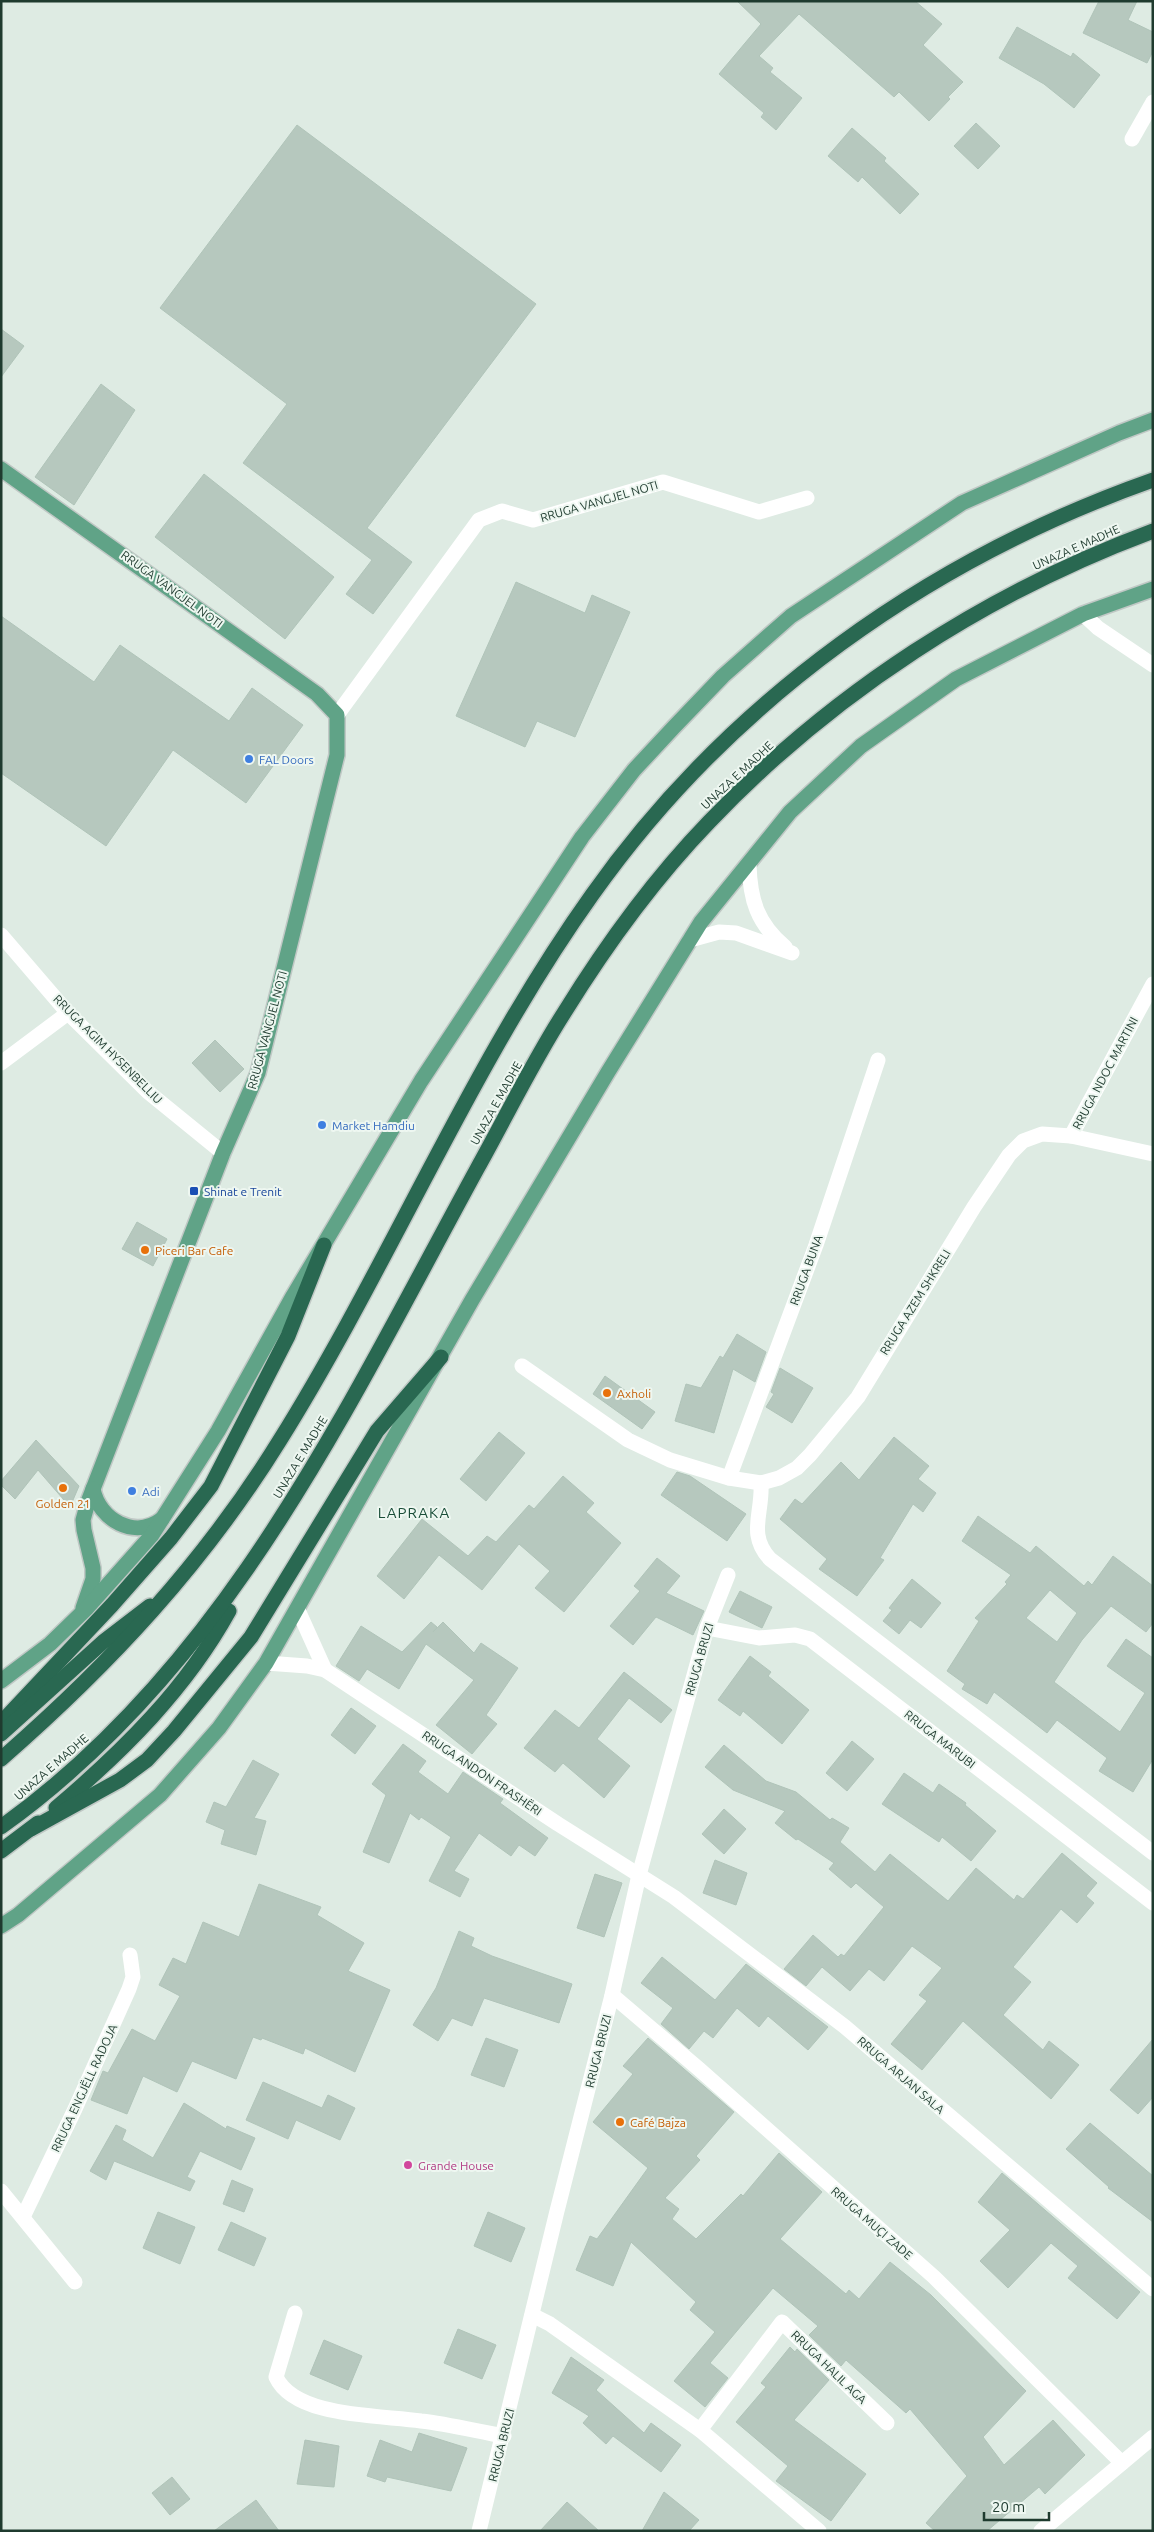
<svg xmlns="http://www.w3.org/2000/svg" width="1154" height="2532" font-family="Ubuntu,sans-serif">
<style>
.building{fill:#b6c8be;stroke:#b0c4b9;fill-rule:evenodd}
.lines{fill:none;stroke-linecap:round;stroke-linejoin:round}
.major-casing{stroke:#c0c8c5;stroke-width:18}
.highway-casing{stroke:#c0c8c5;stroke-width:18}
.minor{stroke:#fff;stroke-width:15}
.major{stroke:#60a387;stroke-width:15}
.highway{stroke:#296851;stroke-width:15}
.shop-dot{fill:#3f7fe0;stroke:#eef7f1;stroke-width:2}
.transit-dot{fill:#1a4fb4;stroke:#eef7f1;stroke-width:2}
.food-dot{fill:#e8710a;stroke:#eef7f1;stroke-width:2}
.hotel-dot{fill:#d1479c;stroke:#eef7f1;stroke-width:2}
.labels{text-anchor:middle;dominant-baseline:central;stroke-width:4;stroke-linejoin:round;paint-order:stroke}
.street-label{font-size:12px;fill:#1f3b2f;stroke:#eef7f1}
.shop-label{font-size:12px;fill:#366cbe;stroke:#eef7f1;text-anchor:start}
.transit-label{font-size:12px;fill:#164399;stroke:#eef7f1;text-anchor:start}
.food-label{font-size:12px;fill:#c56008;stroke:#eef7f1;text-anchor:start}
.hotel-label{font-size:12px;fill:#b23c85;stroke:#eef7f1;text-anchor:start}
.quarter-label{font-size:15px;letter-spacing:1px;fill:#1a4e39;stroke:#eef7f1}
</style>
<rect width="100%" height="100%" fill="#deebe3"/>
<g class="building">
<path d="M737 1H915L942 24 923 45 963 82 948 97 950 99 929 121 899 92 894 97 799 14 759 56 773 68 770 72 802 98 776 130 761 117 764 113 719 74 761 24Z"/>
<path d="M1099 1H1137L1128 20 1153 32V51L1147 63 1083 33Z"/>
<path d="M1017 27 1071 57 1073 53 1100 75 1074 108 1044 84 999 58Z"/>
<path d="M976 123 1000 146 978 169 954 146Z"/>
<path d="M297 125 536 304 367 528 412 562 373 614 346 594 372 560 243 463 287 404 160 308Z"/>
<path d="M852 128 886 158 884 161 919 194 900 214 862 177 858 182 828 156Z"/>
<path d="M1 329 24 346 1 377Z"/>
<path d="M101 384 135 410 74 505 35 477Z"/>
<path d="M204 474 334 577 285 639 155 537Z"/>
<path d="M516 582 585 613 592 595 630 612 575 737 537 721 525 747 456 716Z"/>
<path d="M1 616 94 682 120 645 229 721 252 688 303 725 246 803 173 750 106 846 1 773Z"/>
<path d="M215 1040 244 1069 220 1092 192 1063Z"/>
<path d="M137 1222 167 1239 153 1266 122 1249Z"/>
<path d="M737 1334 766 1352 755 1382 733 1369 714 1433 675 1421 686 1384 701 1388 720 1356 723 1358Z"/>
<path d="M780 1368 813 1388 792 1423 766 1407 774 1394 771 1392Z"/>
<path d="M605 1376 655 1412 642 1429 593 1394Z"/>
<path d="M499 1432 525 1453 486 1501 460 1479Z"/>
<path d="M894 1437 929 1466 918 1479 936 1493 923 1512 913 1504 880 1558 884 1560 857 1596 819 1569 827 1559 780 1519 795 1499 802 1504 841 1462 859 1480Z"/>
<path d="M36 1440 79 1486 70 1507 38 1470 15 1499 1 1485V1481Z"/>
<path d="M677 1472 690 1476 746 1514 727 1541 661 1495Z"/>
<path d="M563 1476 594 1503 586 1512 621 1543 564 1612 535 1588 550 1571 519 1544 482 1590 439 1555 404 1599 377 1576 422 1519 468 1556 487 1536 496 1542 529 1505 534 1509Z"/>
<path d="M978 1516 1030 1553 1036 1546 1084 1586 1088 1581 1092 1585 1113 1556 1153 1586V1623L1146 1632 1111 1606 1082 1640 1054 1682 1120 1732 1145 1693 1107 1666 1126 1639 1153 1658V1759L1133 1792 1099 1771 1107 1758 1057 1720 1047 1733 994 1692 987 1704 962 1689 965 1684 947 1671 979 1621 975 1618 1007 1584 1005 1582 1011 1575 962 1541ZM1050 1590 1077 1613 1057 1642 1026 1618Z"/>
<path d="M657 1558 680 1576 666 1593 704 1611 693 1635 656 1617 633 1645 610 1626 640 1591 634 1586Z"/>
<path d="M912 1579 941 1603 921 1628 910 1620 899 1634 883 1621 892 1610 889 1608Z"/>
<path d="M740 1591 772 1607 762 1628 729 1612Z"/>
<path d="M431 1622 437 1627 433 1632 443 1622 474 1653 481 1643 518 1668 486 1715 497 1724 472 1754 436 1725 474 1680 426 1644 399 1689 367 1669 359 1681 336 1666 361 1626 402 1652Z"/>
<path d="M750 1656 771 1672 768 1676 809 1710 782 1744 743 1711 740 1716 718 1700Z"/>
<path d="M624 1672 672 1710 661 1723 629 1698 597 1739 630 1766 604 1798 563 1763 555 1772 524 1748 555 1710 579 1728Z"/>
<path d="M351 1708 376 1726 355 1754 331 1735Z"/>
<path d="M852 1741 874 1759 847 1791 826 1773Z"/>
<path d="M403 1744 426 1761 418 1772 448 1794 463 1772 503 1799 500 1803 548 1838 535 1856 519 1845 511 1856 479 1833 454 1871 469 1879 460 1897 429 1881 451 1837 421 1817 419 1820 410 1813 389 1863 363 1852 386 1795 372 1784Z"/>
<path d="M724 1745 766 1781 796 1792 830 1820 832 1818 849 1828 840 1842 875 1872 890 1854 948 1901 976 1868 1014 1900 1017 1895 1023 1899 1062 1853 1097 1883 1086 1896 1094 1903 1077 1923 1061 1909 1013 1967 1031 1982 1003 2015 1043 2050 1049 2041 1079 2065 1051 2099 963 2021 922 2070 891 2044 927 2001 919 1995 942 1968 912 1946 884 1981 869 1969 850 1991 822 1967 806 1986 784 1969 813 1935 838 1957 841 1954 844 1956 884 1907 856 1883 851 1888 829 1869 834 1863 798 1839 796 1840 775 1823 785 1811 733 1790 705 1767Z"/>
<path d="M253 1760 279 1774 254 1818 266 1821 256 1855 221 1844 225 1830 206 1822 214 1802 226 1807Z"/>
<path d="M904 1773 933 1793 939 1784 966 1803 965 1805 996 1831 971 1861 942 1837 939 1842 882 1804Z"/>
<path d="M724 1809 746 1829 724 1854 702 1834Z"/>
<path d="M715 1860 747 1873 736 1905 703 1893Z"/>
<path d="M595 1874 622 1883 604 1937 577 1928Z"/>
<path d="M259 1884 321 1907 317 1915 364 1943 348 1971 390 1990 355 2072 305 2048 303 2054 262 2038 261 2040 253 2037 236 2079 192 2061 177 2092 143 2076 127 2114 91 2100 103 2071 108 2073 132 2029 155 2041 180 1996 159 1985 173 1958 186 1964 203 1922 239 1937Z"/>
<path d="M459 1931 474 1938 471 1946 492 1956 572 1984 559 2023 484 1998 472 2026 452 2018 438 2041 413 2025 436 1988Z"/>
<path d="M662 1957 715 2000 746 1964 828 2027 808 2050 768 2016 759 2027 737 2008 713 2038 704 2031 689 2049 661 2024 673 2008 641 1983Z"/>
<path d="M486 2038 518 2050 504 2087 471 2075Z"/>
<path d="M648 2038 734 2112 696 2156 700 2160 665 2198 679 2209 672 2219 696 2239 741 2194 743 2196 779 2153 822 2192 780 2239 846 2294 849 2290 859 2299 890 2262 931 2295 1026 2391 983 2437 1004 2465 1053 2420 1085 2455 1045 2494 1039 2487 987 2531H935L926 2523 967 2476 910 2409 906 2413 846 2360 841 2366 809 2335 818 2326 773 2288 710 2363 728 2378 705 2407 674 2381 715 2332 690 2310 696 2302 631 2242 613 2286 576 2270 590 2236 597 2239 648 2168 593 2122 633 2074 623 2066Z"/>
<path d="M1153 2039V2097L1138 2114 1110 2090Z"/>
<path d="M263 2082 322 2108 328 2095 355 2108 340 2140 296 2120 288 2139 246 2120Z"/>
<path d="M184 2103 226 2129 227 2126 255 2138 241 2170 200 2151 187 2177 195 2181 190 2191 114 2161 106 2180 90 2171 116 2125 126 2130 122 2140 153 2158Z"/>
<path d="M1090 2123 1153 2176V2222L1108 2188 1109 2187 1066 2149Z"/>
<path d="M1002 2173 1140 2292 1117 2319 1068 2278 1078 2266 1051 2243 1008 2288 980 2261 1010 2230 978 2202Z"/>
<path d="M232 2180 253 2189 244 2212 223 2204Z"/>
<path d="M158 2212 195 2227 180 2264 143 2248Z"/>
<path d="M488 2212 525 2228 511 2262 474 2246Z"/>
<path d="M231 2222 266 2238 254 2266 218 2250Z"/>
<path d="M458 2329 496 2345 482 2379 444 2363Z"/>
<path d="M324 2340 362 2356 348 2390 310 2374Z"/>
<path d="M790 2347 795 2352 797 2349 829 2380 794 2420 866 2474 831 2521 776 2481 788 2466 736 2422 766 2387 761 2383Z"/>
<path d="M571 2357 604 2380 596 2390 644 2433 651 2423 681 2445 661 2472 613 2436 606 2444 583 2423 589 2416 552 2393Z"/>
<path d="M419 2433 467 2448 451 2491 387 2477 385 2482 367 2476 380 2440 412 2452Z"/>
<path d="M305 2440 339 2446 334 2487 297 2484Z"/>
<path d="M172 2477 190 2499 170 2515 152 2493Z"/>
<path d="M664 2492 699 2520 689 2531H642Z"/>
<path d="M256 2500 279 2531H214Z"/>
<path d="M567 2502 599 2531H540Z"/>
</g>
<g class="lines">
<defs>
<g id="major">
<path d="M1 469 317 694 337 715V755L258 1073 223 1153 88 1502 83 1520 84 1530 93 1568V1579L83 1608"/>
<path d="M93 1489C99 1520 135 1540 162 1519"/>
<path d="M1 1681 50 1644 87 1608 152 1535 218 1431 293 1296 421 1081 582 837 634 770 674 727 723 676 791 616 962 503 1119 433 1153 420"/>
<path d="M1 1926 18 1915 160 1795 219 1728 266 1663 472 1300 608 1072 701 922 790 812 861 746 956 679 1083 614 1153 589"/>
</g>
<g id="highway">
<path d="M1 1723 112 1605 171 1538 211 1486 288 1336 324 1245"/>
<path d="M1 1734 103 1642 150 1606"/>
<path d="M1 1759C110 1664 204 1563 280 1440 391 1262 470 1066 592 895 730 700 929 559 1153 480"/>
<path d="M56 1808C123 1751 186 1689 229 1611"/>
<path d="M1 1827C228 1665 347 1407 477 1169 506 1117 532 1063 564 1013 606 945 654 879 709 822 832 693 986 593 1153 531"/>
<path d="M31 1829 120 1780 147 1760 174 1731 251 1637 377 1431 441 1357"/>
<path d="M1 1851 38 1823"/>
</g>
</defs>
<use href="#major" class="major-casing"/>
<use href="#highway" class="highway-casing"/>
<g class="minor">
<path d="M1132 139 1153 102"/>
<path d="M1083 614 1098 628 1153 665"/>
<path d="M337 715 479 520 502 511 533 520 663 482 759 512 807 498"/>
<path d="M749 864C750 900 757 923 785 947"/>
<path d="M1 935 68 1013 148 1092 223 1153"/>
<path d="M690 940 719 932 736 933 792 953"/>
<path d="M1 1063 68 1013"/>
<path d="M1071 1136 1153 984"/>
<path d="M522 1366 628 1440 670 1460 729 1478 761 1483 779 1478 797 1468 810 1455 858 1397 974 1207 1009 1155 1023 1141 1042 1134 1071 1136 1153 1154"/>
<path d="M729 1478 816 1245 878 1060"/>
<path d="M761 1483C763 1513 747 1534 770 1559L1153 1853"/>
<path d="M298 1610 325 1670"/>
<path d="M707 1628 759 1638 795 1635 810 1639 1153 1903"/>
<path d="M266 1663 307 1666 325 1670 558 1824 674 1897 844 2026 1153 2289"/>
<path d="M612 1995 699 2069 934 2277 1122 2463"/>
<path d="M1 2191 75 2282"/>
<path d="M23 2217 75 2109 129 1989 133 1977 130 1955"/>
<path d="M295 2313 276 2377C295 2418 381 2415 421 2421 448 2424 476 2431 504 2436"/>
<path d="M532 2315 550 2324 700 2430 819 2531"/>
<path d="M700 2430 782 2322 887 2423"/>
<path d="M479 2531 557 2211 612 1995 639 1875 707 1628 728 1575"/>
<path d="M1041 2531 1153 2437"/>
</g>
<use href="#major" class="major"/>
<use href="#highway" class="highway"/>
</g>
<g class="shop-dot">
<circle cx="249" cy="759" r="5"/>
<circle cx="322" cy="1125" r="5"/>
<circle cx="132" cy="1491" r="5"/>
</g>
<rect class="transit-dot" x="189" y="1186" width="10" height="10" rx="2.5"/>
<g class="food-dot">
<circle cx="145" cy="1250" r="5"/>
<circle cx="607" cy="1393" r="5"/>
<circle cx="63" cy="1488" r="5"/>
<circle cx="620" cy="2122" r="5"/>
</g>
<circle class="hotel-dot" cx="408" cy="2165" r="5"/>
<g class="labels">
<g class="street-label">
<text transform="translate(599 501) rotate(-16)">RRUGA VANGJEL NOTI</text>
<text transform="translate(1076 547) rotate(-24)">UNAZA E MADHE</text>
<text transform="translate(172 589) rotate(36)">RRUGA VANGJEL NOTI</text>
<text transform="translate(737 775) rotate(-43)">UNAZA E MADHE</text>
<text transform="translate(267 1030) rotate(-75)">RRUGA VANGJEL NOTI</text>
<text transform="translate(108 1049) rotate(45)">RRUGA AGIM HYSENBELLIU</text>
<text transform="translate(1105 1073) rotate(-62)">RRUGA NDOC MARTINI</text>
<text transform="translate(496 1103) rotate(-61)">UNAZA E MADHE</text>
<text transform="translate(806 1270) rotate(-70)">RRUGA BUNA</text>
<text transform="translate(915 1302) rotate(-58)">RRUGA AZEM SHKRELI</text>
<text transform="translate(300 1457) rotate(-59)">UNAZA E MADHE</text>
<text transform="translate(699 1659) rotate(-74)">RRUGA BRUZI</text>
<text transform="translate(940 1739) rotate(38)">RRUGA MARUBI</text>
<text transform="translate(51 1767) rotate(-41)">UNAZA E MADHE</text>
<text transform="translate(482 1773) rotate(34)">RRUGA ANDON FRASHËRI</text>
<text transform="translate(598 2051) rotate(-76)">RRUGA BRUZI</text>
<text transform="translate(901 2075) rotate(41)">RRUGA ARJAN SALA</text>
<text transform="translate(84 2088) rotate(-65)">RRUGA ENGJËLL RADOJA</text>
<text transform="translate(872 2223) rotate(41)">RRUGA MUÇI ZADE</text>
<text transform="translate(829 2367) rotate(44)">RRUGA HALIL AGA</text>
<text transform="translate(501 2445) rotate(-76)">RRUGA BRUZI</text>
</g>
<g class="shop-label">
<text x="259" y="759">FAL Doors</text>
<text x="332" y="1125">Market Hamdiu</text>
<text x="142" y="1491">Adi</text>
</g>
<g class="transit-label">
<text x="204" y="1191">Shinat e Trenit</text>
</g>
<g class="food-label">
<text x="155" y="1250">Piceri Bar Cafe</text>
<text x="617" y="1393">Axholi</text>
<text x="63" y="1503" text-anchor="middle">Golden 21</text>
<text x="630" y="2122">Café Bajza</text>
</g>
<g class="hotel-label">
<text x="418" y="2165">Grande House</text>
</g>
<g class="quarter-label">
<text x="414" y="1512">LAPRAKA</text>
</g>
</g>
<rect width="1154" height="2532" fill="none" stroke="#1f3b2f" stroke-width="5"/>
<path d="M984 2512v8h65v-8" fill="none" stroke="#1f3b2f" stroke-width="2.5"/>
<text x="992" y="2512" font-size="15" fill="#1f3b2f" stroke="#eef7f1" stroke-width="4" paint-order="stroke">20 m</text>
</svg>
